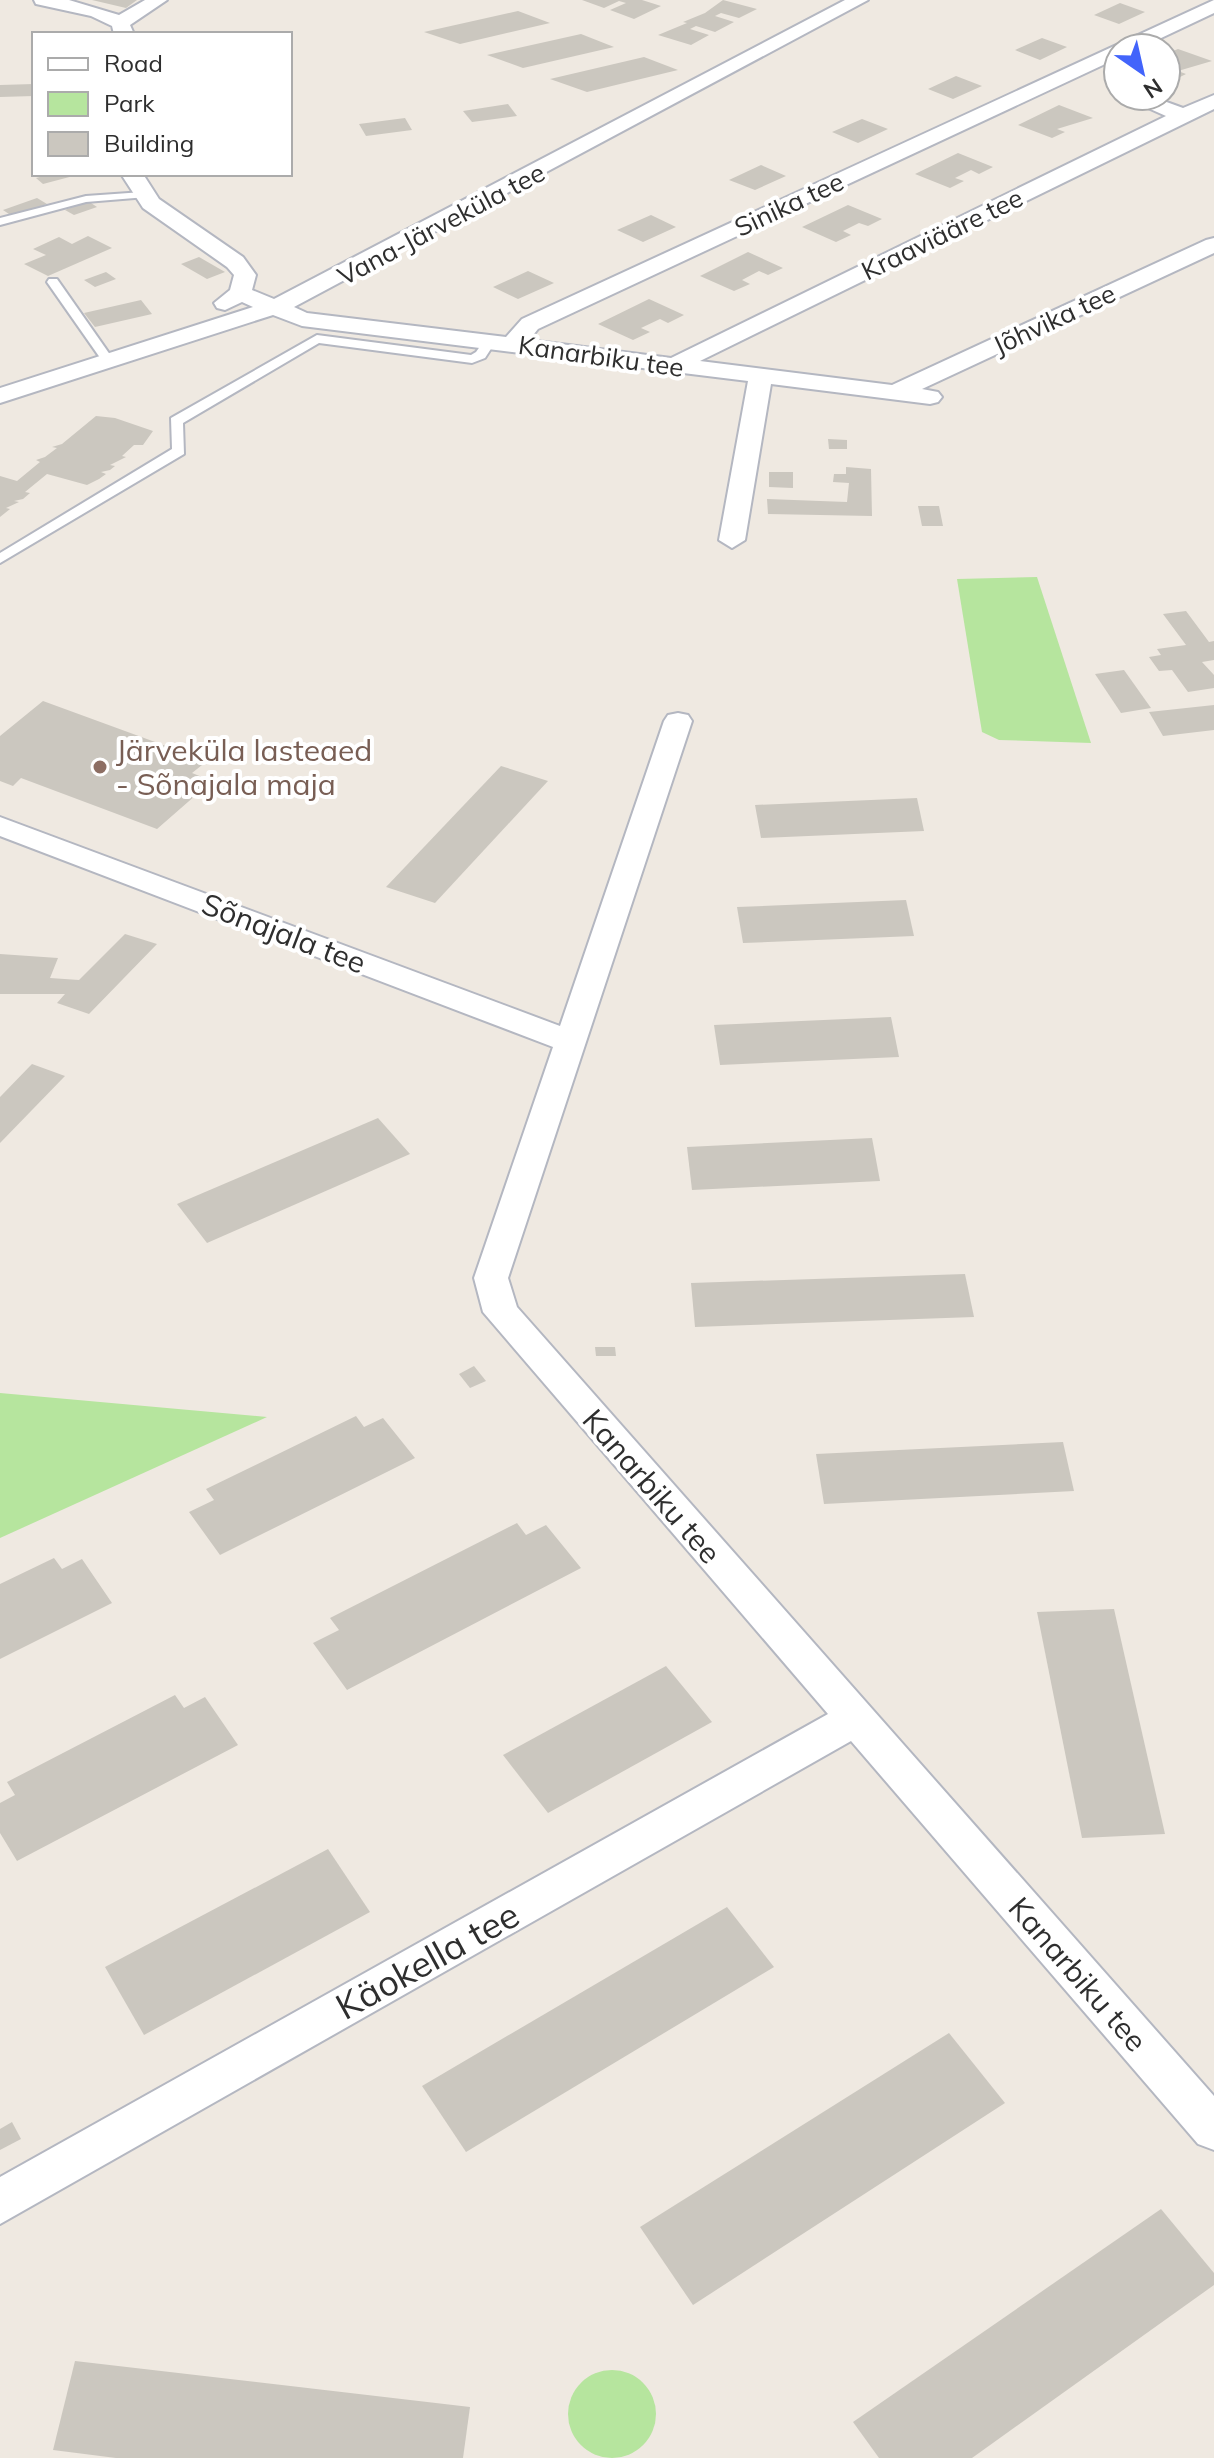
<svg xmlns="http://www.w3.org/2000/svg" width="1214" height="2458" font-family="Mulish,sans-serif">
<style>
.green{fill:#b6e59e}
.building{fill:#cbc7bf}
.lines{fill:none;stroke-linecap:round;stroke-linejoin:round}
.lane-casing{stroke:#b4b7c1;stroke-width:4}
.street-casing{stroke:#b4b7c1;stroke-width:4}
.lane{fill:#fff;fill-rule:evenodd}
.street{fill:#fff;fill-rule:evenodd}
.education-dot{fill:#8d6e63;stroke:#fff;stroke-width:3}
.labels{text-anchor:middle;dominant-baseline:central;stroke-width:8;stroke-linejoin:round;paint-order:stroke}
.far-street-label{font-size:26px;fill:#2e2e2e;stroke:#fff}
.education-label{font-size:30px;fill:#785e54;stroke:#fff;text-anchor:start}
.street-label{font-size:30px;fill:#2e2e2e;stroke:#fff}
.near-street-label{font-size:36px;fill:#2e2e2e;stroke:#fff}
</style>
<rect width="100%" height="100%" fill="#efe9e1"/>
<g class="green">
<path d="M1037 577 1091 743 999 740 982 732 957 579Z"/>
<path d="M0 1393 267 1417 0 1538Z"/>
<circle cx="612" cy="2414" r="44"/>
</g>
<g class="building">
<path d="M92 0H137L126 8Z"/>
<path d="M582 0H642L661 6 634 19 610 10 626 3 619 1 604 8Z"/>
<path d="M723 0 757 9 739 18 721 13 715 16 734 22 715 32 696 26 690 29 709 35 691 45 658 35 687 23 683 22 705 13Z"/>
<path d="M1120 3 1145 12 1119 24 1094 15Z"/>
<path d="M518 11 550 23 460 44 424 32Z"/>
<path d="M581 34 614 47 523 68 487 55Z"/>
<path d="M1042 38 1067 47 1040 60 1015 50Z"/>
<path d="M1178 49 1212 61 1178 71 1186 74 1174 80 1166 77V54Z"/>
<path d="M644 57 678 70 587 92 550 79Z"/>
<path d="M956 76 982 86 953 99 928 89Z"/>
<path d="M34 84V96L0 97V85Z"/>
<path d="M508 104 517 116 472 122 463 111Z"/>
<path d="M1059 105 1093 118 1057 129 1065 132 1052 138 1018 125Z"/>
<path d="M405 118 412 130 366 136 359 124Z"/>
<path d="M862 119 888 129 858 143 832 132Z"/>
<path d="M958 153 993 167 979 174 971 170 955 178 964 181 950 188 915 174Z"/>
<path d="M761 165 786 176 755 190 729 180Z"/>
<path d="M51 174H76L77 175 43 184 36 178Z"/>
<path d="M37 198 47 204 12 216 3 210Z"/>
<path d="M88 201 97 207 74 215 65 210Z"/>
<path d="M848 205 882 219 868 226 859 223 843 231 851 235 836 242 802 227Z"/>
<path d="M651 215 676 227 643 242 617 230Z"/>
<path d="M88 236 112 248 48 276 24 264 46 255 33 249 59 237 72 244Z"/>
<path d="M748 252 783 268 768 275 759 271 742 280 750 284 734 291 700 276Z"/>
<path d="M199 257 225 272 207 279 181 264Z"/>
<path d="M528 271 554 283 518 299 493 287Z"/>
<path d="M106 272 116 279 95 287 84 280Z"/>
<path d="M649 299 684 315 668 323 660 319 641 328 650 332 633 340 598 324Z"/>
<path d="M141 300 152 314 95 327 84 313Z"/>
<path d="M96 416 115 418 153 431 143 445H134L122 456 126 457 110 465 115 466 110 470 101 472 106 474 99 479 87 485 47 474 25 492 30 493 23 499 14 501 19 502 6 508 10 509 0 517V476L17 481 40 462 36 460 45 457 57 448 52 447 62 444Z"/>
<path d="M828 439 847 440V449H829Z"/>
<path d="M846 467 871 469 872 516 768 514 767 499 847 502 849 483 833 482 834 474H846Z"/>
<path d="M769 472H793V488L769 487Z"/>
<path d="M918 506H939L943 526H922Z"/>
<path d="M1186 611 1209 642 1214 641V660L1202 662 1214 675V688L1188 692 1172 670 1159 671 1149 657 1161 655 1157 649 1186 645 1163 614Z"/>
<path d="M1124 670 1151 708 1121 713 1095 674Z"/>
<path d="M43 701 207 761 192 773 212 781 157 829 21 778 13 786 0 781V736Z"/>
<path d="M1214 705V730L1163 736 1149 712Z"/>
<path d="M501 766 548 781 435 903 386 887Z"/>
<path d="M917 798 924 831 761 838 755 805Z"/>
<path d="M906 900 914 936 743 943 737 907Z"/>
<path d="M125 934 157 944 89 1014 57 1003 65 994H0V954L58 958 50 978 79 980Z"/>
<path d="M891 1017 899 1057 720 1065 714 1025Z"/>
<path d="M32 1064 65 1076 0 1143V1097Z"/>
<path d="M378 1118 410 1154 207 1243 177 1204Z"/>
<path d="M872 1138 880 1181 692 1190 687 1147Z"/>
<path d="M965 1274 974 1317 695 1327 691 1283Z"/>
<path d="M595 1347H615L616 1356H596Z"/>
<path d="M474 1366 486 1381 470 1388 459 1374Z"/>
<path d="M356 1416 364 1427 383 1418 415 1458 220 1555 189 1512 214 1500 206 1489Z"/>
<path d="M1063 1442 1074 1491 824 1504 816 1454Z"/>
<path d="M517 1523 526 1535 546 1525 581 1568 347 1690 313 1643 339 1630 330 1618Z"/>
<path d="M54 1558 62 1569 82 1559 112 1603 0 1659V1584Z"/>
<path d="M1114 1609 1165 1834 1082 1838 1037 1612Z"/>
<path d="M666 1666 712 1722 548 1813 503 1755Z"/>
<path d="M175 1695 184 1708 205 1697 238 1745 17 1861 0 1833V1803L15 1795 7 1782Z"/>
<path d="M328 1849 370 1912 144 2035 105 1967Z"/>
<path d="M727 1907 774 1967 466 2152 422 2086Z"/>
<path d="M949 2033 1005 2103 693 2305 640 2227Z"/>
<path d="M12 2122 21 2139 0 2150V2129Z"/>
<path d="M1161 2209 1214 2273V2285L972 2458H879L853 2422Z"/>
<path d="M75 2361 470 2407 463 2458H116L53 2450Z"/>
</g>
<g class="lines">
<defs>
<g id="lane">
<path d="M143 192 149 195 147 197 86 202 0 225V218L86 196Z"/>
<path d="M49 279H57L113 359 111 362H103L47 282Z"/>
<path d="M317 335 471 355 476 352 486 338 496 341 485 358 472 363 319 343 183 423 184 454 0 563V553L172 449 171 418Z"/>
</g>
<g id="street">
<path d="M34 0H69L119 15 145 0H167L130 25 134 34H114L112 26 91 16 36 4Z"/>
<path d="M845 0H868L294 307 307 313 506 337 522 319 1214 0V13L1140 48H1118V58L538 329 529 340 671 358 1166 116 1121 96H1150L1183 108 1214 95V109L700 361 892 385 1206 240 1214 238V253L922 389 938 392 942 397 938 402 930 404 771 384 745 540 732 548 719 540 748 381 302 326 273 315 0 403V388L253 307 242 302 225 310 217 308 214 303 230 290 234 275 227 267 143 208 121 174H143L159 199 243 257 256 275 252 290 274 299Z"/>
<path d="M678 713 688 715 692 721 508 1278 517 1307 1214 2096V2150L1198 2144 851 1741 0 2224V2177L828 1714 483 1312 474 1278 553 1047 0 836V817L560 1026 664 721 668 715Z"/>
</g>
</defs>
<use href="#lane" class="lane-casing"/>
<use href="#street" class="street-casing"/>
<use href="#lane" class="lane"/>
<use href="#street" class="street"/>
</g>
<circle class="education-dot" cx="100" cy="767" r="8"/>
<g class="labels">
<g class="far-street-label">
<text transform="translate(789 204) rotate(-25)">Sinika tee</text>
<text transform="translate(441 224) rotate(-28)">Vana-Järveküla tee</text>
<text transform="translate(942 234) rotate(-26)">Kraaviääre tee</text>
<text transform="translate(1054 319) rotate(-25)">Jõhvika tee</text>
<text transform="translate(601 356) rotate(8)">Kanarbiku tee</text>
</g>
<g class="education-label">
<text x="116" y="750">Järveküla lasteaed<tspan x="116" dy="34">- Sõnajala maja</tspan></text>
</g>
<g class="street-label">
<text transform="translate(284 933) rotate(21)">Sõnajala tee</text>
<text transform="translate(652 1486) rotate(49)">Kanarbiku tee</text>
<text transform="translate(1078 1974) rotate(49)">Kanarbiku tee</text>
</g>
<g class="near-street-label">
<text transform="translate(427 1960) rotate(-29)">Käokella tee</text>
</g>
</g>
<rect x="32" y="32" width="260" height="144" fill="#ffffff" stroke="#ababab" stroke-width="2"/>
<rect x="48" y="58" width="40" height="12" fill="#ffffff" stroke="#ababab" stroke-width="2"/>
<text x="104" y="72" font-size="24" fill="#2e2e2e">Road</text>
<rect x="48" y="92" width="40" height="24" fill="#b6e59e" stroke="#ababab" stroke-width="2"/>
<text x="104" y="112" font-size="24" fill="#2e2e2e">Park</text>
<rect x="48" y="132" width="40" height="24" fill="#cbc7bf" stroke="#ababab" stroke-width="2"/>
<text x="104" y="152" font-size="24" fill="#2e2e2e">Building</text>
<g transform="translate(1142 72) rotate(146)"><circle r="38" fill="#ffffff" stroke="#ababab" stroke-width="2"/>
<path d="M0-6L14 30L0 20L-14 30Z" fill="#4264fb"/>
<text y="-12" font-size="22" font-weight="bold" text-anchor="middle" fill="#2e2e2e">N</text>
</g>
</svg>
